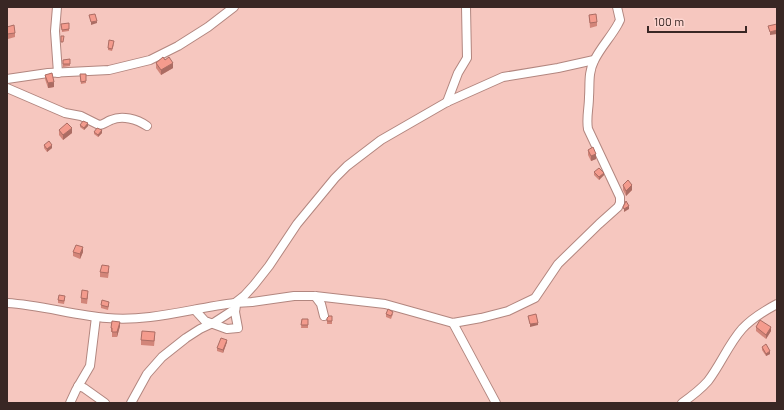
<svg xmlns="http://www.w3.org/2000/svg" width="784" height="410" font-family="Barlow,sans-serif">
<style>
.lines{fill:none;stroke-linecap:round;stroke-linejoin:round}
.minor-casing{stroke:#b2867f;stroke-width:10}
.minor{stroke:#fff;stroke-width:8}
.wall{fill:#d28579}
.shaded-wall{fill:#ab6c63}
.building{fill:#f49b8d;stroke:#ab6c63}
</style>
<rect width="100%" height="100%" fill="#f6c7bf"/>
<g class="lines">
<defs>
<g id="minor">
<path d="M57 7 55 31 58 73"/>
<path d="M7 79 48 73 109 70 150 60 178 46 208 27 234 7"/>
<path d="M7 88 65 113 81 116 99 125C103 125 106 122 111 120 122 115 137 119 147 126"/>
<path d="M447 102 458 73 467 58 466 7"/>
<path d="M315 296 321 304 324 316"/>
<path d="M7 303C41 305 73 315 107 318 151 322 192 308 235 303L244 296 254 285 269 266 297 224 335 178 347 166 381 140 447 102 503 77 558 68 594 60"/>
<path d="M235 303 252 302 294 296H315L385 304 453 323 481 318 508 311 535 298 558 264 599 224 618 207 620 203V197L588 129C586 118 589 108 589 97 590 84 588 73 594 61 600 48 611 37 618 24L620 20 617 7"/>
<path d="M195 310 205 321 227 329 238 328 235 312 236 305"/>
<path d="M453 323 496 403"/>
<path d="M78 386 84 388 105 403"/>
<path d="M70 403 76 390 90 366 96 317"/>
<path d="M131 403 147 374 162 357 186 338 200 329 215 322 235 309"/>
<path d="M682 403C692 396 700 390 708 381 721 364 728 345 742 329 752 318 764 311 777 304"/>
</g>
</defs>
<use href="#minor" class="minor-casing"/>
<use href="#minor" class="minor"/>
</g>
<g class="wall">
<path d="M589 15 597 22V26L590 28Z"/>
<path d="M61 24 69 29V31L62 32Z"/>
<path d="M7 27 15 33V37L8 39V43H7Z"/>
<path d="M114 44 112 51 108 50V48Z"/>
<path d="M70 59V66L63 67V60Z"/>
<path d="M156 63 173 68 161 75 156 68Z"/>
<path d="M80 74H86V83L81 84Z"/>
<path d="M45 75 54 87 48 88 45 79Z"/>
<path d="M80 125 88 126 84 130 80 127Z"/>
<path d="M59 130 72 133 63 140 59 135Z"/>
<path d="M94 132 102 133 98 137 94 134Z"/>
<path d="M44 145 52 148 47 152 44 148Z"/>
<path d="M588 150 596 159 591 161 588 155Z"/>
<path d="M594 172 604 175 599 180 594 175Z"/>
<path d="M623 185 632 190 626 196 623 190Z"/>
<path d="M73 252H83L80 259 73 256Z"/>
<path d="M109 271 108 278 100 277V272Z"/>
<path d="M88 296 87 304 81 303V298Z"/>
<path d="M65 299 64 304 58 303V300Z"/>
<path d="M101 305H109L108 310 101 308Z"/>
<path d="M386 314H393L391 319 386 317Z"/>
<path d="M332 316V324H327V318Z"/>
<path d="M302 319H308V328H301Z"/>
<path d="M120 326 117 337H112V332H111V328Z"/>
<path d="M756 327 771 331 766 339 756 331Z"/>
<path d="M155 337 154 346 141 345V340Z"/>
<path d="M227 342 223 353 217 351V348Z"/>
<path d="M762 347 770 354 766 356 762 350Z"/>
</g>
<g class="shaded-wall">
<path d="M97 21V23L91 25V22Z"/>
<path d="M777 30V34L770 35V32Z"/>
<path d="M173 63V68L161 75V70Z"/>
<path d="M54 82V87L48 88V83Z"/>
<path d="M88 123V126L84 130V128Z"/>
<path d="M72 128V133L63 140V135Z"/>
<path d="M102 130V133L98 137V135Z"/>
<path d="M52 145V148L47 152V149Z"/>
<path d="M596 154V159L591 161V156Z"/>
<path d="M604 173V175L599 180V177Z"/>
<path d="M632 185V190L626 196V191Z"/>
<path d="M629 206V209L624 212V209Z"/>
<path d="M83 247V252L80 259V254Z"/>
<path d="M120 322V326L117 337V332Z"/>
<path d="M538 323V325L530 327V324Z"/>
<path d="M771 327V331L766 339V335Z"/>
<path d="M227 340V342L223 353V350Z"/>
<path d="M770 351V354L766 356V354Z"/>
</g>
<g class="building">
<path d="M95 14 97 21 91 22 89 15Z"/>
<path d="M596 14 597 22 590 23 589 15Z"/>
<path d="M69 23V29L62 30 61 24Z"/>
<path d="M777 24V30L770 32 768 26Z"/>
<path d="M14 25 15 33 7 34V27Z"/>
<path d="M61 36H64L63 42H61Z"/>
<path d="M109 40 114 41 112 49 108 48Z"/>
<path d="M163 57 165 60 169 57 173 63 161 70 156 63Z"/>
<path d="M70 59V64H63V60Z"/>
<path d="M52 73 54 82 48 83 45 75Z"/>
<path d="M80 74H86V81L81 82Z"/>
<path d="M83 121 88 123 84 128 80 125Z"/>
<path d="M67 123 72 128 63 135 59 130Z"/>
<path d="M97 128 102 130 98 135 94 132Z"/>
<path d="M49 141 52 145 47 149 44 145Z"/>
<path d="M593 147 596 154 591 156 588 150Z"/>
<path d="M599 168 604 173 599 177 594 172Z"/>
<path d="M628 180 632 185 626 191 623 185Z"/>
<path d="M626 201 629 206 624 209 623 207Z"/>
<path d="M76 245 83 247 80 254 73 252Z"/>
<path d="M102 265 109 266 108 273 100 272Z"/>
<path d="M82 290 88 291 87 299 81 298Z"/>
<path d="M59 295 65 296 64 301 58 300Z"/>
<path d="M102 300 109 302 108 307 101 305Z"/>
<path d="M388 309 393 312 391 316 386 314Z"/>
<path d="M536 314 538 323 530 324 528 316Z"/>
<path d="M329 316H332V321H327V318Z"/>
<path d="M302 319H308V325H301Z"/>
<path d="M760 320 771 327 766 335 756 327Z"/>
<path d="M112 321 120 322 117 332H112V328H111Z"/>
<path d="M142 331 155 332 154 341 141 340Z"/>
<path d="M221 338 227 340 223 350 217 348Z"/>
<path d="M766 344 770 351 766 354 762 347Z"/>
</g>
<rect width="784" height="410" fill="none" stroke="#392724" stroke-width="16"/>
<path d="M648 26v6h98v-6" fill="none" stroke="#392724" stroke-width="2"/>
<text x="654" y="26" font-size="12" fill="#392724" stroke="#fdd6d0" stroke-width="3" paint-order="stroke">100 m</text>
</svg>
